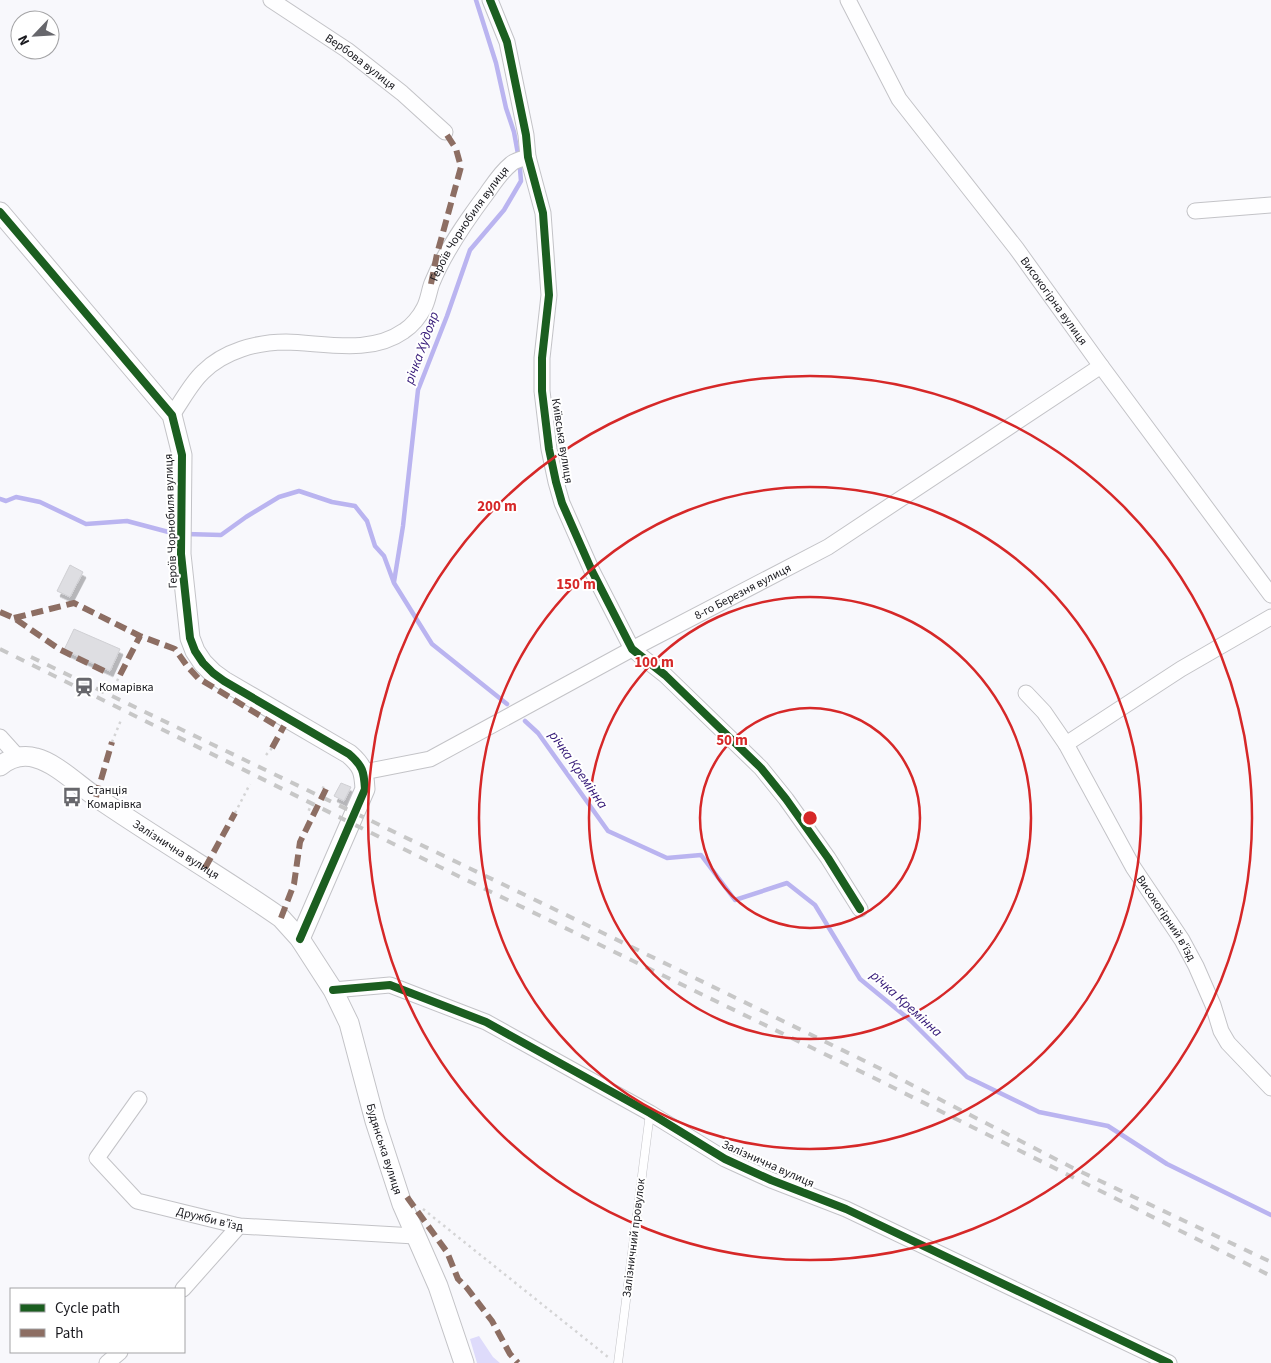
<svg xmlns="http://www.w3.org/2000/svg" width="1271" height="1363" font-family="'Source Sans 3',sans-serif">
<style>
.green{fill:#dedbfb}
.lines{fill:none;stroke-linecap:round;stroke-linejoin:round}
.stream{stroke:#bab4f0;stroke-width:4.5}
.building{fill:#dedee2;stroke:#cfcfd3;filter:url(#shadow)}
.service-casing{stroke:#c3c3c7;stroke-width:9}
.minor-casing{stroke:#c3c3c7;stroke-width:17}
.tertiary-casing{stroke:#c3c3c7;stroke-width:21}
.path{stroke:#d4d4d5;stroke-width:2.5;stroke-dasharray:2.5 4;stroke-linecap:butt}
.service{stroke:#fefeff;stroke-width:8}
.minor{stroke:#fefeff;stroke-width:15}
.tertiary{stroke:#fefeff;stroke-width:19}
.rail{stroke:#c7c7c7;stroke-width:4;stroke-dasharray:9 9;stroke-linecap:butt}
.quiet{stroke:#8d6e63;stroke-width:6;stroke-dasharray:12 6;stroke-linecap:butt}
.cycleway-casing{stroke:#fff;stroke-width:11}
.cycleway{stroke:#1b5e20;stroke-width:8}
.ring{fill:none;stroke:#d62828;stroke-width:2.5}
.labels{text-anchor:middle;dominant-baseline:central;stroke-width:4;stroke-linejoin:round;paint-order:stroke}
.street-label{font-size:12px;fill:#19191e;stroke:#fff}
.poi-label{font-size:12px;fill:#19191e;stroke:#fff;text-anchor:start}
.water-label{font-size:14px;font-style:italic;fill:#331777;stroke:#fff}
.centre{fill:#d62828;stroke:#fff;stroke-width:2.5}
.ring-label{font-size:15px;text-anchor:middle;font-weight:bold;fill:#d62828;stroke:#fff;stroke-width:4;stroke-linejoin:round;paint-order:stroke}
</style>
<defs>
<filter id="shadow"><feDropShadow dx="3" dy="5.5" stdDeviation="0" flood-color="#0004"/></filter>
</defs>
<rect width="100%" height="100%" fill="#f8f8fc"/>
<path class="green" d="M479 1336 493 1357 500 1363H477L470 1339Z"/>
<g class="lines">
<g class="stream">
<path d="M476 0 496 63 506 108 514 132 518 154"/>
<path d="M0 499 6 501 16 497 40 502 86 524 127 521 176 534"/>
<path d="M186 534 221 535 246 517 279 497 299 491 332 502 355 506 367 521 375 546 384 556 394 583 432 644 507 704"/>
<path d="M394 582 403 526 418 390 447 316 470 250 504 210 521 181 520 169"/>
<path d="M525 721 538 733 608 831 667 858 701 855 735 900 787 883 815 905 860 979 910 1020 967 1077 1039 1112 1108 1126 1167 1164 1271 1215"/>
</g>
</g>
<g class="building">
<path d="M70 565 83 572 70 597 57 591Z"/>
<path d="M74 629 120 649 110 671 64 650Z"/>
<path d="M341 783 351 787 344 801 334 796Z"/>
</g>
<g class="lines">
<defs>
<path id="service" d="M618 1363 650 1113"/>
<g id="minor">
<path id="s1" d="M271 0 347 50 402 93 445 132"/>
<path d="M490 0 507 42 526 135 528 157 543 213 549 295 542 358V391L549 449 556 482 562 503 592 571 632 649 665 675 761 768 786 799 828 858 860 909"/>
<path id="s2" d="M848 0 899 99 1016 248 1101 366 1271 595"/>
<path d="M1195 211 1271 205"/>
<path id="s3" d="M172 415C182 401 191 383 203 372 224 351 257 342 286 342 325 343 370 355 404 331 412 326 420 316 424 308 428 301 429 291 432 283 445 251 466 221 487 193 494 183 501 172 511 164 515 160 522 159 528 157"/>
<path id="s4" d="M1026 693 1044 712 1066 744 1133 867 1182 940 1196 966 1213 1005 1221 1031 1228 1043 1271 1088"/>
<path d="M0 737 18 757"/>
<path d="M1066 744 1181 669 1271 617"/>
<path id="s5" d="M364 772 430 759 632 649 828 547 1101 366"/>
<path d="M333 990 390 985 486 1022 650 1113 725 1159 771 1180 846 1209 1169 1363"/>
<path id="s6" d="M139 1099 97 1158 137 1201 239 1226 415 1236"/>
<path d="M183 1289 239 1226"/>
<path d="M107 1363 120 1352"/>
</g>
<g id="tertiary">
<path d="M0 212 172 415 182 455 181 554 190 638 195 651 203 663 213 673 224 681 349 754C363 766 364 772 365 789L300 939"/>
<path id="s7" d="M0 766C10 758 23 754 36 758 56 763 78 785 96 797 157 839 221 876 281 918L300 939 333 990 349 1023 375 1121 402 1204 438 1286 464 1363"/>
</g>
</defs>
<use href="#service" class="service-casing"/>
<use href="#minor" class="minor-casing"/>
<use href="#tertiary" class="tertiary-casing"/>
<g class="path">
<path d="M117 681 120 675"/>
<path d="M112 742 121 720"/>
<path d="M266 755 272 748"/>
<path d="M322 787 326 789"/>
<path d="M308 809 315 812"/>
<path d="M235 813 250 784"/>
<path d="M423 1209 608 1357"/>
</g>
<use href="#service" class="service"/>
<use href="#minor" class="minor"/>
<use href="#tertiary" class="tertiary"/>
<g class="rail">
<path d="M0 649 450 872 872 1077 1271 1276"/>
<path d="M31 657 552 908 879 1068 1073 1168 1271 1262"/>
</g>
<g class="quiet">
<path d="M431 284 437 254 461 167 456 149 445 132"/>
<path d="M0 612 14 618 59 649 106 672 104 675"/>
<path d="M14 618 74 603 140 636 175 649 187 666 198 678 282 729"/>
<path d="M120 675 140 636"/>
<path d="M272 748 284 726"/>
<path d="M96 797 112 742"/>
<path d="M205 868 235 813"/>
<path d="M281 918 294 884 300 842 326 789"/>
<path d="M407 1197 447 1252 458 1279 467 1288 492 1321 510 1354 518 1363"/>
</g>
<defs>
<g id="cycleway">
<path d="M490 0 507 42 526 135 528 157 543 213 549 295 542 358V391L549 449 556 482 562 503 592 571 632 649 665 675 761 768 786 799 828 858 860 909"/>
<path d="M0 212 172 415 182 455 181 554 190 638 195 651 203 663 213 673 224 681 349 754C363 766 364 772 365 789L300 939"/>
<path d="M333 990 390 985 486 1022 650 1113 725 1159 771 1180 846 1209 1169 1363"/>
</g>
</defs>
<use href="#cycleway" class="cycleway-casing"/>
<use href="#cycleway" class="cycleway"/>
</g>
<g class="ring">
<circle cx="810" cy="818" r="110"/>
<circle cx="810" cy="818" r="221"/>
<circle cx="810" cy="818" r="331"/>
<circle cx="810" cy="818" r="442"/>
</g>
<defs>
<symbol id="station-bare" viewBox="-9 -9 18 18"><path d="M-3-6H3Q5-6 5-4V2Q5 4 3 4L4.5 6H3L1.5 4h-3L-3 6H-4.5L-3 4Q-5 4-5 2V-4Q-5-6-3-6ZM-3.5-4v3h7v-3ZM-3.5 1v1.5H-2V1ZM2 1v1.5H3.5V1Z" fill="#67676c" stroke="#fff" stroke-width="2.5" paint-order="stroke"/></symbol>
<symbol id="bus-bare" viewBox="-9 -9 18 18"><path d="M-5-6H5V4H4V6H2V4H-2V6H-4V4H-5ZM-3.5-4V0h7V-4ZM-3.5 1.2v1.5H-2V1.2ZM2 1.2v1.5H3.5V1.2Z" fill="#67676c" stroke="#fff" stroke-width="2.5" paint-order="stroke"/></symbol>
</defs>
<g fill-rule="evenodd">
<use href="#station-bare" x="70" y="673" width="28" height="28"/>
<use href="#bus-bare" x="58" y="783" width="28" height="28"/>
</g>
<g class="labels">
<g class="street-label">
<text stroke="none"><textPath href="#s1" startOffset="109">Вербова вулиця</textPath></text>
<text stroke="none"><textPath href="#s3" startOffset="392">Героїв Чорнобиля вулиця</textPath></text>
<text stroke="none"><textPath href="#s2" startOffset="366">Високогірна вулиця</textPath></text>
<text transform="translate(562 441) rotate(81)">Київська вулиця</text>
<text transform="translate(171 521) rotate(-92)">Героїв Чорнобиля вулиця</text>
<text stroke="none"><textPath href="#s5" startOffset="422">8-го Березня вулиця</textPath></text>
<text stroke="none"><textPath href="#s7" startOffset="206">Залізнична вулиця</textPath></text>
<text stroke="none"><textPath href="#s4" startOffset="266">Високогірний в'їзд</textPath></text>
<text stroke="none"><textPath href="#s7" startOffset="588">Будянська вулиця</textPath></text>
<text transform="translate(768 1164) rotate(24)">Залізнична вулиця</text>
<text stroke="none"><textPath href="#s6" startOffset="206">Дружби в’їзд</textPath></text>
<text transform="translate(634 1238) rotate(-83)">Залізничний провулок</text>
</g>
<g class="poi-label">
<text x="99" y="687">Комарівка</text>
<text x="87" y="790">Станція<tspan x="87" dy="14">Комарівка</tspan></text>
</g>
<g class="water-label">
<text transform="translate(422 348) rotate(-70)">річка Худояр</text>
<text transform="translate(578 770) rotate(55)">річка Кремінна</text>
<text transform="translate(906 1004) rotate(42)">річка Кремінна</text>
</g>
</g>
<circle cx="810" cy="818" r="8" class="centre"/>
<g class="ring-label">
<text x="497" y="511">200 m</text>
<text x="576" y="589">150 m</text>
<text x="654" y="667">100 m</text>
<text x="732" y="745">50 m</text>
</g>
<rect x="10" y="1288" width="175" height="65" fill="#ffffff" stroke="#a3a3a5"/>
<rect x="20" y="1304" width="25" height="8" fill="#1b5e20" stroke="#a3a3a5"/>
<text x="55" y="1313" font-size="15" fill="#19191e">Cycle path</text>
<rect x="20" y="1329" width="25" height="8" fill="#8d6e63" stroke="#a3a3a5"/>
<text x="55" y="1338" font-size="15" fill="#19191e">Path</text>
<g transform="translate(35 35) rotate(245)"><circle r="24" fill="#ffffff" stroke="#a3a3a5"/>
<path d="M0-4L9 19L0 12L-9 19Z" fill="#67676c"/>
<text y="-8" font-size="14" font-weight="bold" text-anchor="middle" fill="#19191e">N</text>
</g>
</svg>
